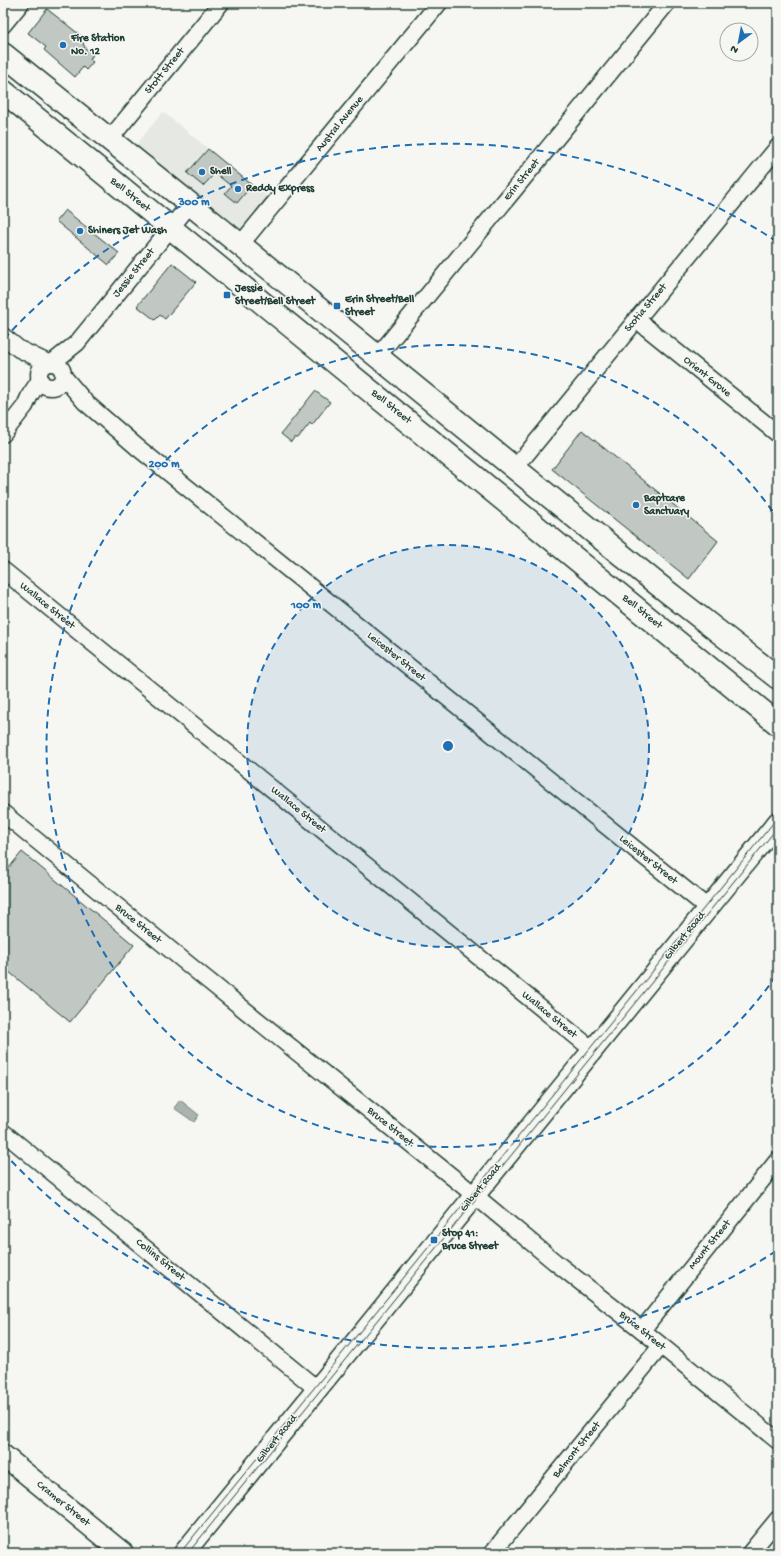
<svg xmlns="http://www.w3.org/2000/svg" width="781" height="1556" font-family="'Gochi Hand',sans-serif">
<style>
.built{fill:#e6e8e4}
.water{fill:#aab3ae;stroke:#72847d}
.building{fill:#c1c8c3;stroke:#1f3d34}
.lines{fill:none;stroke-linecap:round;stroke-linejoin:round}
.minor-casing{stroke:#1f3d34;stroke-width:19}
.tertiary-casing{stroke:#1f3d34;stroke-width:23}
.trunk-casing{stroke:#1f3d34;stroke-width:25}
.minor{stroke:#f6f6f2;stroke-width:16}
.tertiary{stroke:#f6f6f2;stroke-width:20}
.trunk{stroke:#f6f6f2;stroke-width:22}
.tram{stroke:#1f3d34;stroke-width:1}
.ring{fill:none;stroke:#1f6fb2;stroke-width:2;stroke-dasharray:7 5}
.poi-dot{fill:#1f6fb2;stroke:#f6f6f2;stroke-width:1.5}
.labels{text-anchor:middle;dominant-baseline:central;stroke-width:3;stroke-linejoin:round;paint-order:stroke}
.poi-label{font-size:11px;font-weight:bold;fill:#1f3d34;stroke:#f6f6f2;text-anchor:start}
.street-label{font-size:11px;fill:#1f3d34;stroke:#f6f6f2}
.centre{fill:#1f6fb2;stroke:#f6f6f2;stroke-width:2}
.ring-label{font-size:12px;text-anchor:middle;font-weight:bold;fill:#1f6fb2;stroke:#f6f6f2;stroke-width:3;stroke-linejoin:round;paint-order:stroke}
</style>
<rect width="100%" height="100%" fill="#f6f6f2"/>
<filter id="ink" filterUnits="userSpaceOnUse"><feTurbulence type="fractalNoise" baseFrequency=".025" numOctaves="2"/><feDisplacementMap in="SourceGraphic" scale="8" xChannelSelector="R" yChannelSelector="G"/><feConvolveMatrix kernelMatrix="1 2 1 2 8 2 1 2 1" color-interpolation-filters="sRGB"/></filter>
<g filter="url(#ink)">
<path class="built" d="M163 112 269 198 242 232 135 146Z"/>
<path class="water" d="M180 1100 199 1115 194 1122 174 1108Z"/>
<g class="building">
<path d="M47 9 80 35 85 48 93 54 90 60 93 62 86 70 83 67 75 77 44 50 46 47 28 33Z"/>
<path d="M208 149 252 185 237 203 225 193 231 186 215 173 203 186 187 173Z"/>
<path d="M65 210 119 253 109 265 56 221Z"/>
<path d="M172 263 196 282 165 319 160 315 155 320 137 306Z"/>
<path d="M315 391 330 402 312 425 310 423 298 438H294L291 442 281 434Z"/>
<path d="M582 430 718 541 689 579 552 469Z"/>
<path d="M22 852 134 945 70 1022 3 967V875Z"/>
</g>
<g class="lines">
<defs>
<g id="minor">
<path d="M3 25 21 3"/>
<path d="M109 140 221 3"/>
<path d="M240 245 439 3"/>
<path d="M636 319 778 434"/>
<path d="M3 336 19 349 48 363"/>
<path d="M377 357 667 3"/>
<path d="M52 363 77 343 190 204"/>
<circle cx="51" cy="375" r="12"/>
<path d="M63 376 85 402 137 447 708 908"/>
<path d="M3 434 25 406 30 395 40 380"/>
<path d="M515 468 778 147"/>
<path d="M3 570 593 1050"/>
<path d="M3 813 205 978 461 1184 555 1262 642 1330 778 1441"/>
<path d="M3 1132 317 1389"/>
<path d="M642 1330 778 1160"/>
<path d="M492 1553 661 1346"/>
<path d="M750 1553 778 1519"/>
</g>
<g id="tertiary">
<path d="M3 1455 123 1553"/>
<path d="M184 1553 778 822"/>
</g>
<g id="trunk">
<path d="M3 54 190 204 656 583 778 678"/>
<path d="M3 91 778 724"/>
</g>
</defs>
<use href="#minor" class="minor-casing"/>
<use href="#tertiary" class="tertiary-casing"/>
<use href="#trunk" class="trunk-casing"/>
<use href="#minor" class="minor"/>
<use href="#tertiary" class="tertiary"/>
<use href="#trunk" class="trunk"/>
<g class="tram">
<path d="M180 1553 778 817"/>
<path d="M188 1553 778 827"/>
</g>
</g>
</g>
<circle cx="448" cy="746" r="201" fill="#1f6fb2" fill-opacity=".12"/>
<g class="ring">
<circle cx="448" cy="746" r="201"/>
<path d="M776 976A401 401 0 1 1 776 516"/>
<path d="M776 1251A602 602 0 0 1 4 1153M4 339A602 602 0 0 1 776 241"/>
</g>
<g class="poi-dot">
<circle cx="63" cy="45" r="4"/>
<circle cx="202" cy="172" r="4"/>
<circle cx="238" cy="189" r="4"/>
<circle cx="80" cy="231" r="4"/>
<rect x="223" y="291" width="8" height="8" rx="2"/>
<rect x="333" y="302" width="8" height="8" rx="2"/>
<circle cx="636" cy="505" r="4"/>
<rect x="430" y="1236" width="8" height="8" rx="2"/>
</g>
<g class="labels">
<g class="poi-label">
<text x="71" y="39">Fire Station<tspan x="71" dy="13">No. 12</tspan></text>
<text x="210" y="172">Shell</text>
<text x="246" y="189">Reddy Express</text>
<text x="88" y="231">Shiners Jet Wash</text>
<text x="235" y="289">Jessie<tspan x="235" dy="13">Street/Bell Street</tspan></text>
<text x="345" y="300">Erin Street/Bell<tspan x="345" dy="13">Street</tspan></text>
<text x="644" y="499">Baptcare<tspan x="644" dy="13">Sanctuary</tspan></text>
<text x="442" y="1234">Stop 41:<tspan x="442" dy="13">Bruce Street</tspan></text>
</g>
<g class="street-label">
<text transform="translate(165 71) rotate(-51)">Stott Street</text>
<text transform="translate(340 124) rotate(-51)">Austral Avenue</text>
<text transform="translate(522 180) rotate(-51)">Erin Street</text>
<text transform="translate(130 195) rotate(39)">Bell Street</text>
<text transform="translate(134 273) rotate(-51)">Jessie Street</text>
<text transform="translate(646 308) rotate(-50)">Scotia Street</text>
<text transform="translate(707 377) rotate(39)">Orient Grove</text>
<text transform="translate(391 407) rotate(39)">Bell Street</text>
<text transform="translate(47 606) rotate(39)">Wallace Street</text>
<text transform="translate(642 612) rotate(39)">Bell Street</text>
<text transform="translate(396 657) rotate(39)">Leicester Street</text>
<text transform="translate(298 810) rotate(39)">Wallace Street</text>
<text transform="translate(648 860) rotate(39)">Leicester Street</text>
<text transform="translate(138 924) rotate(39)">Bruce Street</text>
<text transform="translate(685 936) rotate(-51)">Gilbert Road</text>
<text transform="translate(549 1015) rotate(39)">Wallace Street</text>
<text transform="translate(390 1127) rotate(39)">Bruce Street</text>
<text transform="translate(481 1188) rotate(-51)">Gilbert Road</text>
<text transform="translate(710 1245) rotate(-51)">Mount Street</text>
<text transform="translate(160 1260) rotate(39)">Collins Street</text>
<text transform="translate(642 1331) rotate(39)">Bruce Street</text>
<text transform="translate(277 1439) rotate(-51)">Gilbert Road</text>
<text transform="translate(577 1450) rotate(-51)">Belmont Street</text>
<text transform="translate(63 1504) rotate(39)">Cramer Street</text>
</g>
</g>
<circle cx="448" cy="746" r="6" class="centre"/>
<g class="ring-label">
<text x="194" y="205">300 m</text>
<text x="164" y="467">200 m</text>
<text x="306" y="608">100 m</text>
</g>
<rect width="781" height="1556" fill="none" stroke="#f6f6f2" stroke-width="16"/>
<rect x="8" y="8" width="765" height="1540" fill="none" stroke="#1f3d34" stroke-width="1.5" filter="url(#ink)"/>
<g transform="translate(739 42) rotate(212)"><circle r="19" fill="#f6f6f2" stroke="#a0aca6"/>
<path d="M0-3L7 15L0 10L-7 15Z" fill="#1f6fb2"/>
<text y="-6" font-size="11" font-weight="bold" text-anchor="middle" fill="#1f3d34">N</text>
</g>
</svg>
